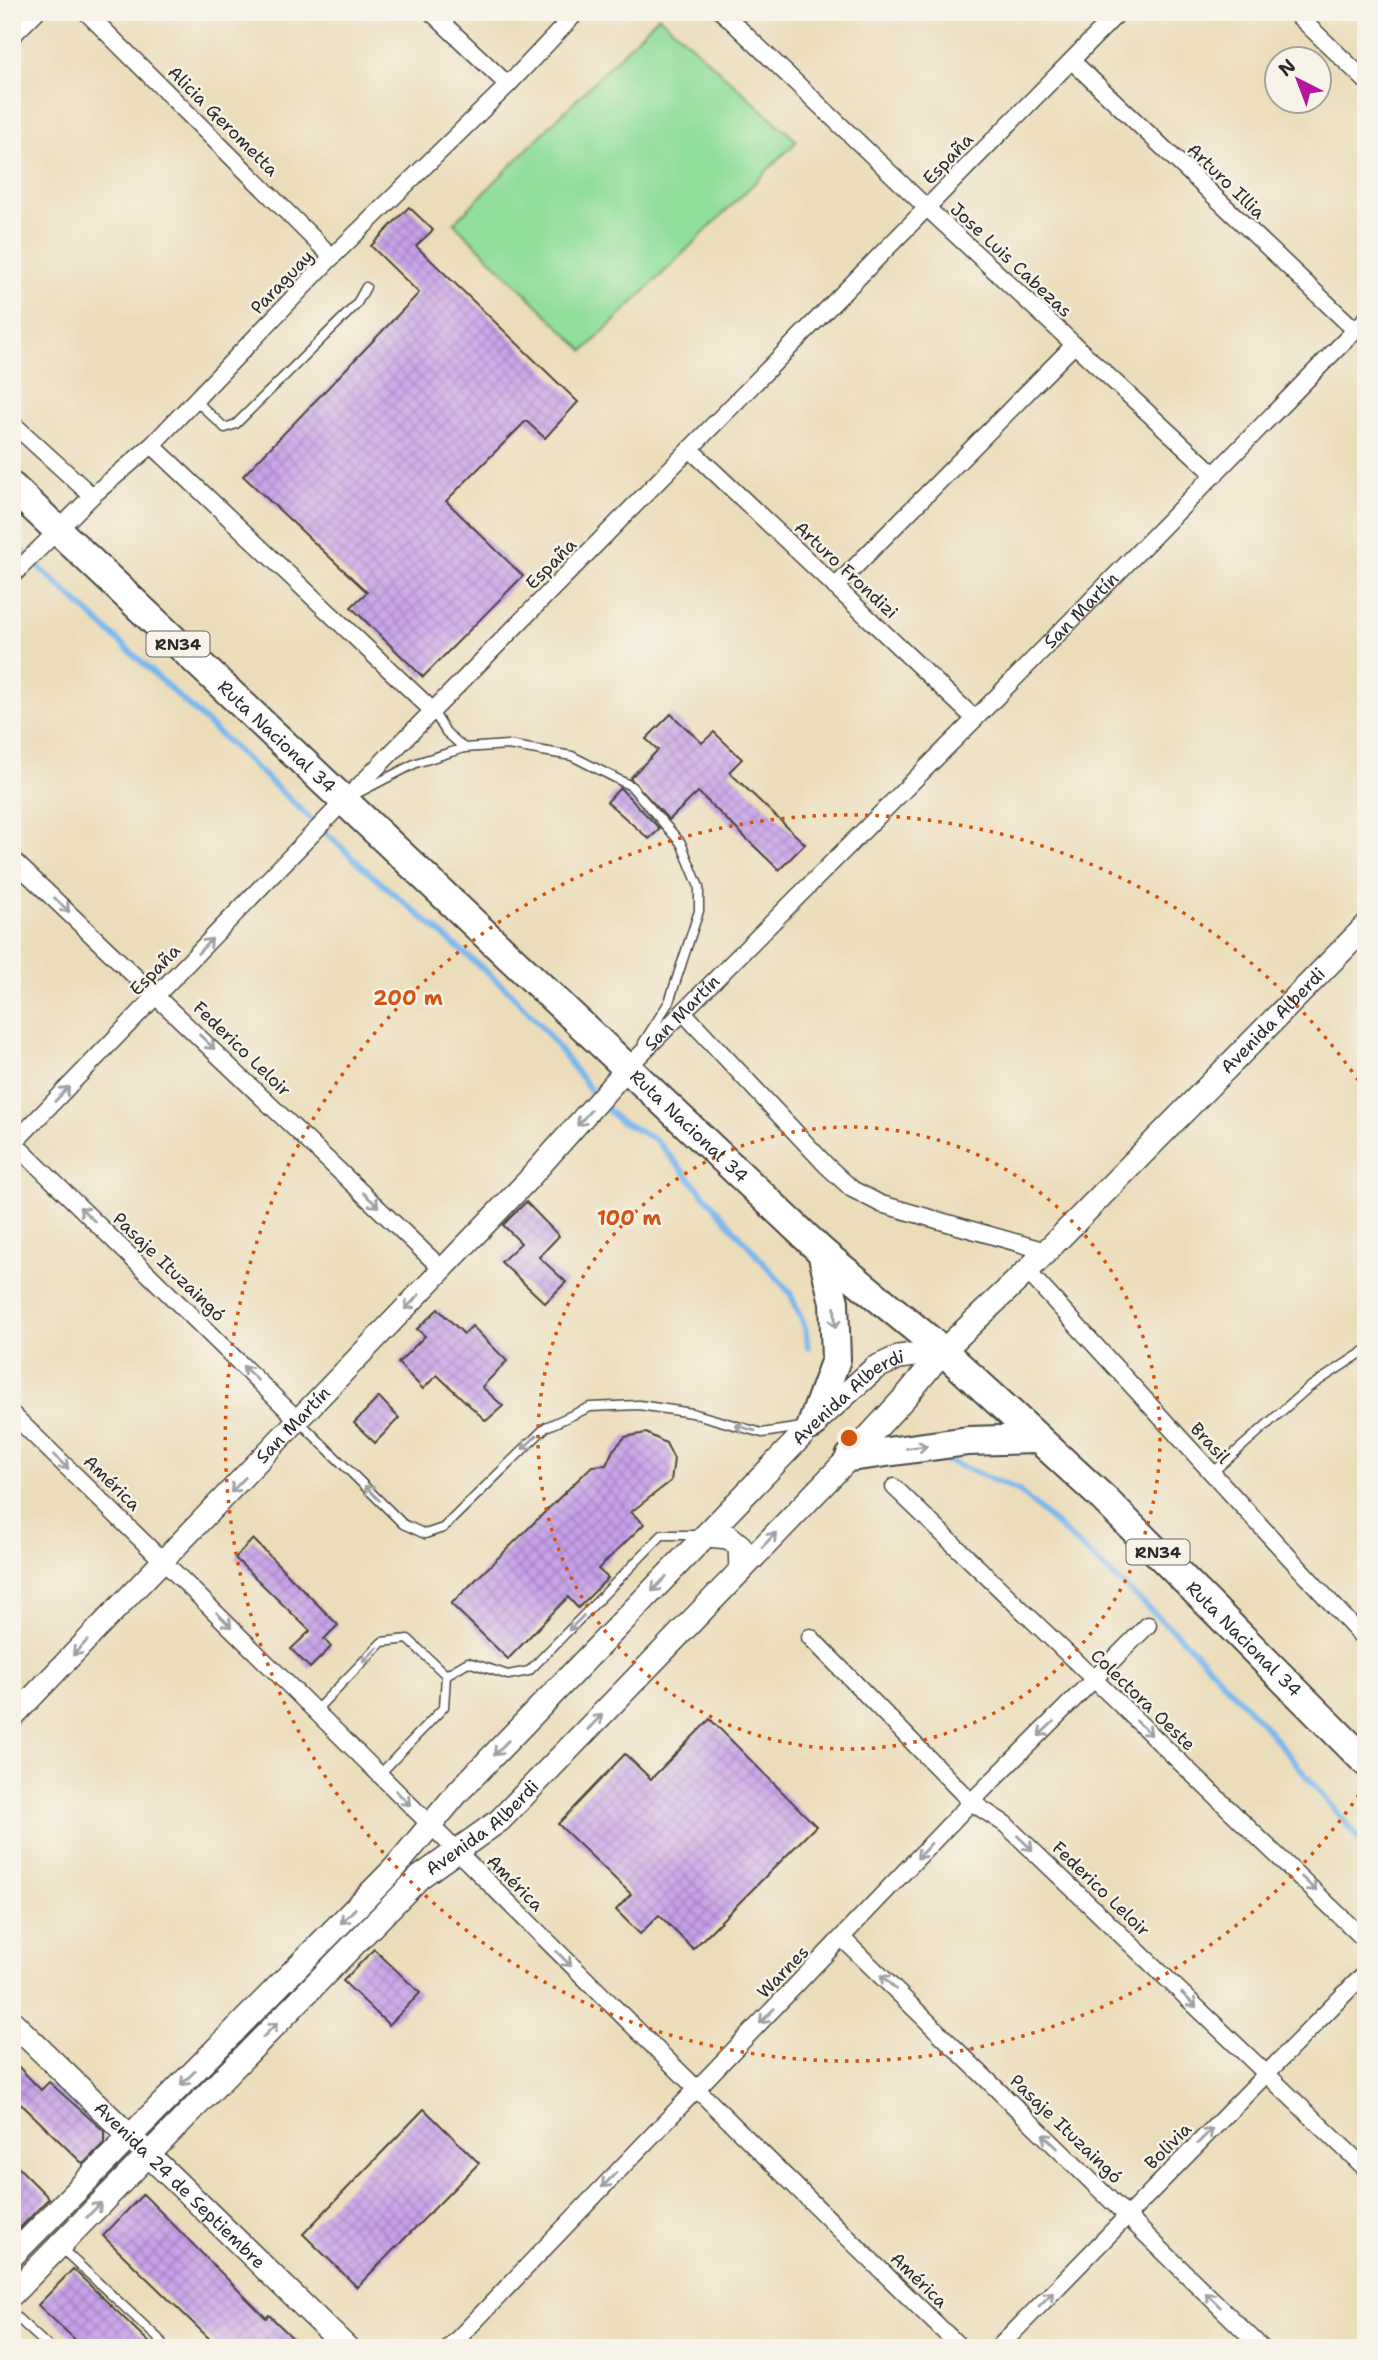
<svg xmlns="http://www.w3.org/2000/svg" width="1378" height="2360" font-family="'Shantell Sans',sans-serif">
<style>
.green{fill:#92de9b;stroke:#5e8463;stroke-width:2}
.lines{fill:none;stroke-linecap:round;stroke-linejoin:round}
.stream{stroke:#79b8ed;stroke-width:6}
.building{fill:url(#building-cross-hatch)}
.service-casing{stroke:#484640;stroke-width:11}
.minor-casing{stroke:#484640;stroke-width:19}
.tertiary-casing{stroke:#484640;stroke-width:24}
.secondary-casing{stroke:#484640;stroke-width:26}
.trunk-casing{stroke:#484640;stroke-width:32}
.service{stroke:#fff;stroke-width:8}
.minor{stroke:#fff;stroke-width:16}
.tertiary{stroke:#fff;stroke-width:21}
.secondary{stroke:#fff;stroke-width:23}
.trunk{stroke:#fff;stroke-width:28}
.oneway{stroke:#a0a0a0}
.ring{fill:none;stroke:#d5540f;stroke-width:3.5;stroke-dasharray:3.5 7}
.labels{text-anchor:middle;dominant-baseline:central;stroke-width:5;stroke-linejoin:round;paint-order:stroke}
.shield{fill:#f7f3e8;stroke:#686764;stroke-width:2}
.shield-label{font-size:16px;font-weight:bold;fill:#2b2b2b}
.street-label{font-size:18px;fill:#2b2b2b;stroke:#f7f3e8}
.centre{fill:#d5540f;stroke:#f7f3e8;stroke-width:3.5}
.ring-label{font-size:21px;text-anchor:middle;font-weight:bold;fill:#d5540f;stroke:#f7f3e8;stroke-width:5;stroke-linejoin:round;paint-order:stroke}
</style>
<defs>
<pattern id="building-cross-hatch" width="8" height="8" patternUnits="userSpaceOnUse" patternTransform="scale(1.75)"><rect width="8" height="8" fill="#c7a1e9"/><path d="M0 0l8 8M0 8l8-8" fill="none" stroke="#a283bd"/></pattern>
</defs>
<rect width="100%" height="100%" fill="#f7f3e8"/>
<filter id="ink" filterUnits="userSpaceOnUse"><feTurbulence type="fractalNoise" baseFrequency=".0143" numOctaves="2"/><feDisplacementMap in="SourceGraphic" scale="14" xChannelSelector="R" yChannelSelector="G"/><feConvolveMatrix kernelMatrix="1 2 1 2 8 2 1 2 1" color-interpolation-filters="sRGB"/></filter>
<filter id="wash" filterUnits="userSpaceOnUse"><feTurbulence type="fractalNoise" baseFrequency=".00686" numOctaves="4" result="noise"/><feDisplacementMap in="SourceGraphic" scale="28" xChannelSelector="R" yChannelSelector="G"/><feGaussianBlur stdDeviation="1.57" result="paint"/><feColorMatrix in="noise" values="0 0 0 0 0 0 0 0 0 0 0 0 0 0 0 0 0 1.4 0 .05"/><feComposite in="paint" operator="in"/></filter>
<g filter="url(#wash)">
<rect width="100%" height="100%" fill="#ecddba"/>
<path class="green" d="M659 16 797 141 584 351 454 223Z"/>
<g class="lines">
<g class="stream">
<path d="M12 542 366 870 508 990 539 1023 599 1101 618 1120 655 1139 790 1293 805 1327 808 1347"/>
<path d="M922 1460 948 1461 1018 1490 1187 1643 1268 1730 1366 1847"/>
</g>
</g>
<g id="blocks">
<g class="building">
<path d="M409 207 433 230 416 246 578 402 545 438 526 421 446 501 523 576 423 677 351 607 367 592 243 476 419 293 371 246Z"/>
<path d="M671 714 702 743 714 732 742 759 729 772 805 844 779 870 698 792 669 820 630 778 658 750 646 739Z"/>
<path d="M620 788 660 829 649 839 607 802Z"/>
<path d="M526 1202 559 1236 539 1257 566 1282 545 1303 501 1262 521 1243 503 1225Z"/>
<path d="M438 1309 464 1334 472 1326 507 1361 482 1387 503 1406 486 1421 437 1375 423 1389 398 1363 425 1336 417 1329Z"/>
<path d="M379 1397 399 1418 375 1443 354 1423Z"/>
<path d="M646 1433 666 1443 674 1459 671 1481 631 1512 644 1524 598 1569 608 1578 578 1608 568 1597 508 1659 451 1604 592 1466 606 1465 613 1450 625 1437Z"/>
<path d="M253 1539 338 1625 324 1639 331 1647 310 1668 291 1649 310 1631 235 1558Z"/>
<path d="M710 1719 816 1826 693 1949 659 1915 640 1934 616 1910 631 1894 558 1824 625 1754 651 1779Z"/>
<path d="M374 1949 420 1993 389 2025 343 1981Z"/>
<path d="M12 2060 41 2090 49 2082 104 2131V2143L83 2164 12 2095Z"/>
<path d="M424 2109 479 2163 357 2287 303 2234Z"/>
<path d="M12 2161 49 2198 19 2229 12 2222Z"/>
<path d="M143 2194 266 2318 269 2315 303 2348H219L103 2236Z"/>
<path d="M73 2269 155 2348H84L38 2305Z"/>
</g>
</g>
</g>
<g filter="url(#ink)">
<use href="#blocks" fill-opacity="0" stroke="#484640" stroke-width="2"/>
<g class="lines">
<defs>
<g id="service">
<path d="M195 400 225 428 236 424 356 305 366 287"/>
<path d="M433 711 446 732 464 748"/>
<path d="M358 793 416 763 464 748 508 745 572 756 631 786 681 843 699 887V911L669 1002 643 1043"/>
<path d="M299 1421 403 1524 425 1534 443 1528 546 1427 590 1407 639 1405 692 1413 762 1433 802 1427"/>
<path d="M1212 1473 1308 1388 1366 1350"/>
<path d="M315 1711 382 1642 408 1639 446 1675 468 1662 508 1675 529 1671 662 1535H700"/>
<path d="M379 1775 444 1707 446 1675"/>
<path d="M61 2248 161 2341 163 2348"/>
<path d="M12 2313 50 2348"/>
</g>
<g id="minor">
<path d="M86 12 332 257"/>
<path d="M431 12 508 85"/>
<path d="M722 12 927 208 1215 475"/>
<path d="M1294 12 1366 81"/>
<path d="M12 36 36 12"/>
<path d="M1072 61 1355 330"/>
<path d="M12 423 92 496"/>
<path d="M152 445 433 711"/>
<path d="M690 449 975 719"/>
<path d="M12 576 92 496 152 445 332 257 508 85 577 12"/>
<path d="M835 587 1074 345"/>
<path d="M12 859 443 1270"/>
<path d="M683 1012 826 1165 852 1189 881 1204 1046 1251"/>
<path id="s1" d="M629 1066 975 719 1366 319"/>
<path d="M12 1141 299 1421"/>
<path d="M12 1145 345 800 1119 12"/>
<path d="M1027 1271 1366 1641"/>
<path d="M12 1414C331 1722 642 2039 961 2348"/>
<path d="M894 1487 1366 1941"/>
<path d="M810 1637 971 1802 1005 1824 1366 2169"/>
<path d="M842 1938 1262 2348"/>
<path d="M449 2348 971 1802 1148 1625"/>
<path d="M998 2348 1366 1972"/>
</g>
<g id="tertiary">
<path id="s2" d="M12 1718 528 1180 629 1066"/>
</g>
<g id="secondary">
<path d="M706 1535 729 1537 740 1546 741 1570"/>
<path id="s3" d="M12 2022 347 2348"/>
<path id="s4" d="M12 2256 393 1870 458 1792 812 1425 875 1368 899 1357 943 1351"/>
<path id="s5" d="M12 2294 420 1877 500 1820 850 1457 907 1395 943 1351 1027 1271 1366 926"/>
</g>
<g id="trunk">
<path id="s6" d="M12 487 822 1252 943 1351 1104 1499 1366 1762"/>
<path d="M812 1425 836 1359 834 1302 822 1252"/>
<path d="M850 1457 968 1441 1036 1439"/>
</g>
</defs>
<use href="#service" class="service-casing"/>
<use href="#minor" class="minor-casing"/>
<use href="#tertiary" class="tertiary-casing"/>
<use href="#secondary" class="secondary-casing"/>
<use href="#trunk" class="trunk-casing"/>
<use href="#service" class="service"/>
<use href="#minor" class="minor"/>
<use href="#tertiary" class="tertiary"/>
<use href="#secondary" class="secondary"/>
<use href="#trunk" class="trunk"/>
</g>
<defs><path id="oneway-shaft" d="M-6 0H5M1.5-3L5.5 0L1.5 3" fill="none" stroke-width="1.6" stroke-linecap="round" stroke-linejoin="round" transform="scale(1.75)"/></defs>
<g class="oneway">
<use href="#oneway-shaft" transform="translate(62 905) rotate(43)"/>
<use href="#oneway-shaft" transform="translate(205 946) rotate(-46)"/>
<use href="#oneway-shaft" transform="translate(207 1042) rotate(44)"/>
<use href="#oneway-shaft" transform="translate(62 1094) rotate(-46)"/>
<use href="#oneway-shaft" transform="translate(584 1118) rotate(131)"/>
<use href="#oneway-shaft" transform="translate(371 1200) rotate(44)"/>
<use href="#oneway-shaft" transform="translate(87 1214) rotate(-136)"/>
<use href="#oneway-shaft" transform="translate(412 1302) rotate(134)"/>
<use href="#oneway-shaft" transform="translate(835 1318) rotate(88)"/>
<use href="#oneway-shaft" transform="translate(250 1373) rotate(-136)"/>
<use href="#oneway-shaft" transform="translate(745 1428) rotate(-164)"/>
<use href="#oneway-shaft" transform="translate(530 1442) rotate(137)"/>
<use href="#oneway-shaft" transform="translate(917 1447) rotate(-8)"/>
<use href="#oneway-shaft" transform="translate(61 1462) rotate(44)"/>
<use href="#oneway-shaft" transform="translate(238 1485) rotate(134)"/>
<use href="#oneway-shaft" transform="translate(372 1493) rotate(-135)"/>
<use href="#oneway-shaft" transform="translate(769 1540) rotate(-46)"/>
<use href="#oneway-shaft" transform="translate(659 1584) rotate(134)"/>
<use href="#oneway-shaft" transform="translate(224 1620) rotate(45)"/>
<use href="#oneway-shaft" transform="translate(576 1623) rotate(135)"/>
<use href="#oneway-shaft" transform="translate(80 1648) rotate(134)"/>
<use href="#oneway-shaft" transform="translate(370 1655) rotate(135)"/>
<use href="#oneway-shaft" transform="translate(595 1722) rotate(-46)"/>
<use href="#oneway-shaft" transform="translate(1144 1728) rotate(43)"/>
<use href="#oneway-shaft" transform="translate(1046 1729) rotate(136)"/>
<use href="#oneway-shaft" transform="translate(501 1748) rotate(134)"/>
<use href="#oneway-shaft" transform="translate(403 1798) rotate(45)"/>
<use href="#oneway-shaft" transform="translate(1025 1843) rotate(44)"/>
<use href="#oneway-shaft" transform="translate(924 1851) rotate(133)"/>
<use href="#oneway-shaft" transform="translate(1309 1884) rotate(43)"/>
<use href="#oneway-shaft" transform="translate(348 1916) rotate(135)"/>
<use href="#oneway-shaft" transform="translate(564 1959) rotate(45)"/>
<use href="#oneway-shaft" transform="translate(888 1982) rotate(-136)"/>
<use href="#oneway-shaft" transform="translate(1189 2000) rotate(44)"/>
<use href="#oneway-shaft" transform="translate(767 2016) rotate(134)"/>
<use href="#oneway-shaft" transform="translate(270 2030) rotate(-46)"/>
<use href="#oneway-shaft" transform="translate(188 2078) rotate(135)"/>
<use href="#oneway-shaft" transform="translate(1205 2136) rotate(-45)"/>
<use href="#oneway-shaft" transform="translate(1050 2141) rotate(-136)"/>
<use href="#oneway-shaft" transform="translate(609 2180) rotate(134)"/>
<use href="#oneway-shaft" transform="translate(94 2210) rotate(-46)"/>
<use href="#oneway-shaft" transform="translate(1046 2299) rotate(-46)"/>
<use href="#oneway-shaft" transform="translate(1213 2300) rotate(-136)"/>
</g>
</g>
<g class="ring">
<circle cx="849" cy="1438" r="311"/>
<path d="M1365 1786A623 623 0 1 1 1365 1090"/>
</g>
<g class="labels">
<g class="shield">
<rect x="146.5" y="631.5" width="63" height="25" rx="5"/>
<rect x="1126.5" y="1539.5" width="63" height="25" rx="5"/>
</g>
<g class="shield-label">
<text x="178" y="644">RN34</text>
<text x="1158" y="1552">RN34</text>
</g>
<g class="street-label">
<text transform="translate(223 121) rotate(45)">Alicia Gerometta</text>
<text transform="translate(948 159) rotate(-46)">España</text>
<text transform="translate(1226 181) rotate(44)">Arturo Illia</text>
<text transform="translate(1011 260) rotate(43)">Jose Luis Cabezas</text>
<text transform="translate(282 282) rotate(-46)">Paraguay</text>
<text transform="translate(551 564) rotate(-45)">España</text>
<text transform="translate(846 570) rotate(43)">Arturo Frondizi</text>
<text stroke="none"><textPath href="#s1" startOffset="642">San Martín</textPath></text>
<text stroke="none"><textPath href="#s6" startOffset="364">Ruta Nacional 34</textPath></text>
<text transform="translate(155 970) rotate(-46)">España</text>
<text stroke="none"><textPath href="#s1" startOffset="75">San Martín</textPath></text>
<text stroke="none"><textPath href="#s5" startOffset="1794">Avenida Alberdi</textPath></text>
<text transform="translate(242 1049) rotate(44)">Federico Leloir</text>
<text stroke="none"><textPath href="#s6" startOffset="931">Ruta Nacional 34</textPath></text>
<text transform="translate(169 1267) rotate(44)">Pasaje Ituzaingó</text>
<text stroke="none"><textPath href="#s4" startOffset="1200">Avenida Alberdi</textPath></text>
<text stroke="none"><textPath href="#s2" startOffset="406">San Martín</textPath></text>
<text transform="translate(1210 1443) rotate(47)">Brasil</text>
<text transform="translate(112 1483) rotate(44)">América</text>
<text stroke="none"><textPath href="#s6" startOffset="1687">Ruta Nacional 34</textPath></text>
<text transform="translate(1143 1700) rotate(44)">Colectora Oeste</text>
<text stroke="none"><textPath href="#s5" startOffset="663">Avenida Alberdi</textPath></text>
<text transform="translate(515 1883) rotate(45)">América</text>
<text transform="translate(1101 1889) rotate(44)">Federico Leloir</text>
<text transform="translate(783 1972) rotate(-46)">Warnes</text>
<text transform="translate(1066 2129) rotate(44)">Pasaje Ituzaingó</text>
<text transform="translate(1168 2146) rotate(-45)">Bolivia</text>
<text stroke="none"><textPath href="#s3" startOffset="234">Avenida 24 de Septiembre</textPath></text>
<text transform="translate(919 2280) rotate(44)">América</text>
</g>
</g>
<circle cx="849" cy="1438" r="10" class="centre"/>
<g class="ring-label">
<text x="408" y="1005">200 m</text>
<text x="629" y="1225">100 m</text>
</g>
<rect width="1378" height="2360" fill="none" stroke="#f7f3e8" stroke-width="42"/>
<g transform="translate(1298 80) rotate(318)"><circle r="33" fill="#f7f3e8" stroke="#a5a39c" stroke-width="2"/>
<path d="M0-5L12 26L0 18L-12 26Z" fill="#b5179e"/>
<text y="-10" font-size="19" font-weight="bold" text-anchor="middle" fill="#2b2b2b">N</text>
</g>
</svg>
